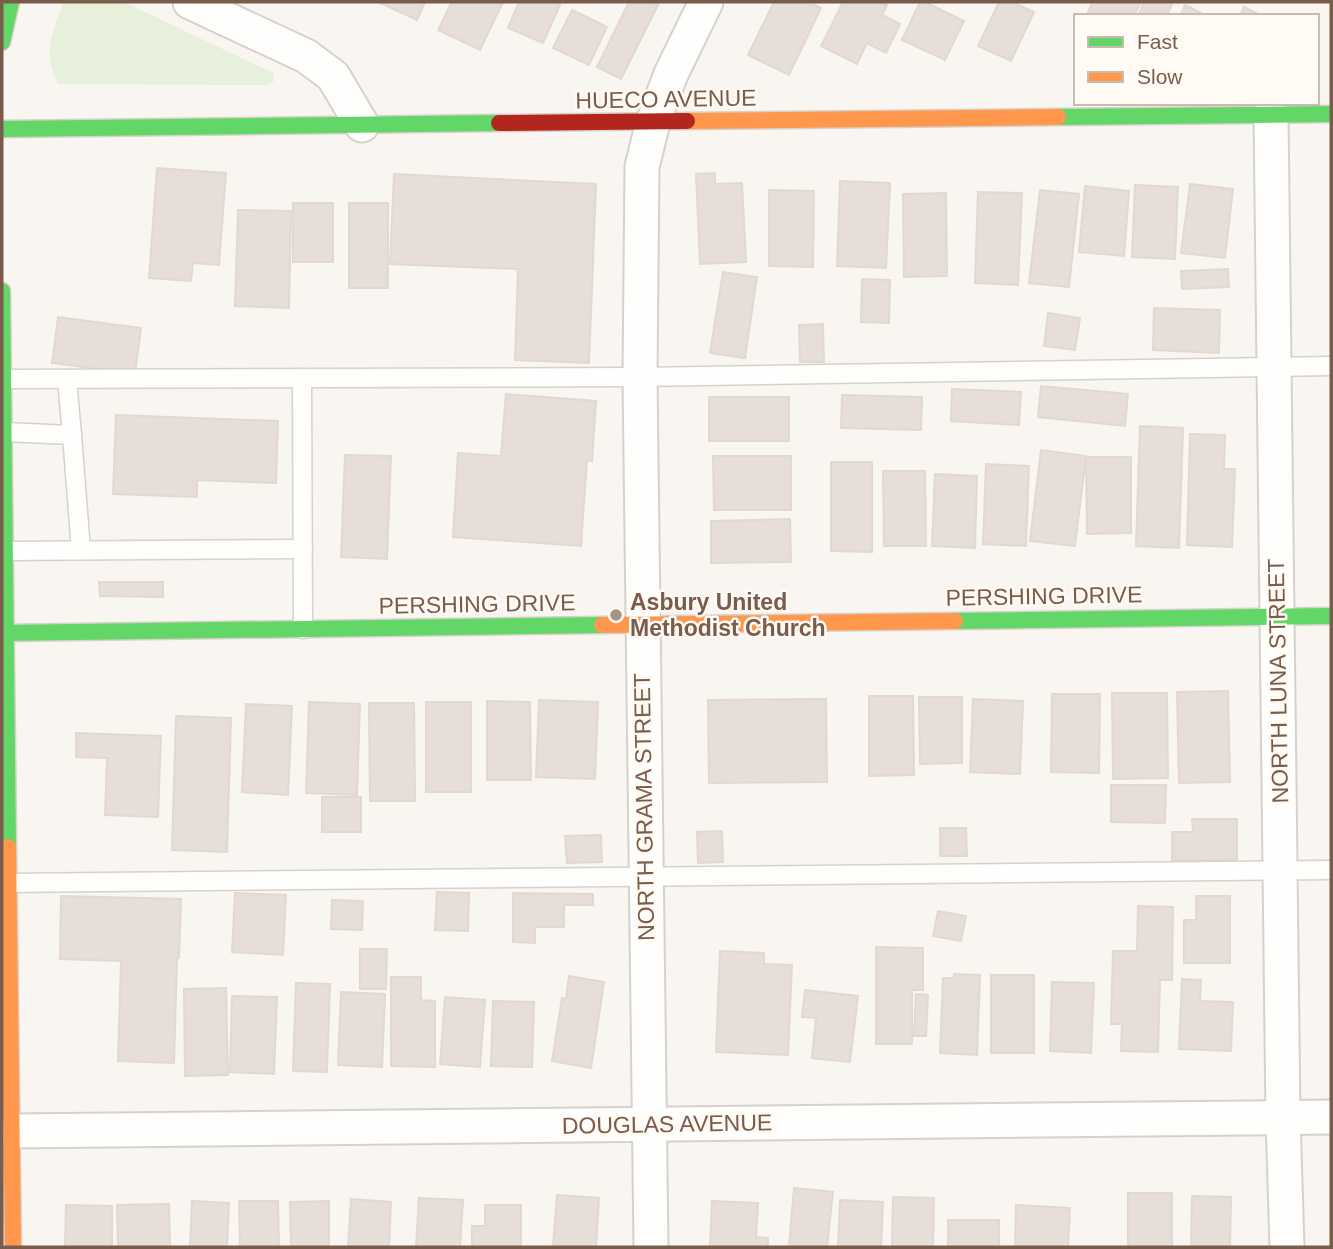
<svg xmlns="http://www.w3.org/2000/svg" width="1333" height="1249" font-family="Helvetica,sans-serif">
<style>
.green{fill:#e7f0db}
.building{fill:#e6ded7;stroke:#e2d8d2;stroke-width:2}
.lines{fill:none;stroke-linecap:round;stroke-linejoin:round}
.lane-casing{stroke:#d7d1cb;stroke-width:21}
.street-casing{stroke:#d7d1cb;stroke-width:37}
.fast-casing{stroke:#d9d2cb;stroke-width:19}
.slow-casing{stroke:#d9d2cb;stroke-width:19}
.jam-casing{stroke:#d9d2cb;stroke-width:19}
.lane{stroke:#fefefd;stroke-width:18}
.street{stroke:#fefefd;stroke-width:33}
.fast{stroke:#63d668;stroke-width:16}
.slow{stroke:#ff974d;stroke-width:16}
.jam{stroke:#b3261e;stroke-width:16}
.poi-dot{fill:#a69286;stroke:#fffaf3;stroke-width:2.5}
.labels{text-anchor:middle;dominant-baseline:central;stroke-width:5;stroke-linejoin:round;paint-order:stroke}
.street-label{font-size:23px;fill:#7a5c4d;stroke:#fffaf3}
.poi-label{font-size:23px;font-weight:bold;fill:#7a5c4d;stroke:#fffaf3;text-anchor:start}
</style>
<rect width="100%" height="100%" fill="#f9f5f0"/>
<path class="green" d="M63 2H124L273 73 274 81 267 85 58 84C42 52 53 33 63 2Z"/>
<g class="building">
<path d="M378 2H425L417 20Z"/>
<path d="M452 2H503L480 50 438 30Z"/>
<path d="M519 2H554L560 5 543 43 508 28Z"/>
<path d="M629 2 659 3 621 79 597 67Z"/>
<path d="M774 2H808L821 8 789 75 748 55Z"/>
<path d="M843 2H881L887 5 882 15 900 24 886 53 867 43 857 64 821 46Z"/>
<path d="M920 2H925L964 21 945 60 902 40Z"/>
<path d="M999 2H1012L1034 12 1011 61 978 46Z"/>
<path d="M1093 2H1141L1134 16H1086Z"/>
<path d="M1144 2H1173L1167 16H1142L1139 14Z"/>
<path d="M1185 5 1207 16H1180Z"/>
<path d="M1244 7 1262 16H1240Z"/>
<path d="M572 10 607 27 589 65 553 48Z"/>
<path d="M157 168 226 173 219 265 193 263 191 281 149 278Z"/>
<path d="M715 173V184L742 183 746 262 700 264 696 174Z"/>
<path d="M394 174 596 184 589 363 515 360 518 269 390 264Z"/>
<path d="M840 181 890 183 886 268 837 266Z"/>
<path d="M1190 184 1233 189 1225 258 1181 253Z"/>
<path d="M1135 185 1178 187 1175 259 1132 257Z"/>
<path d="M1085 186 1129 191 1124 256 1079 252Z"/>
<path d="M769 190 814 191 813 267 769 266Z"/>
<path d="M1040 190 1079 194 1069 287 1029 283Z"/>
<path d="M978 192 1022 193 1018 285 975 283Z"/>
<path d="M946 193 947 276 904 277 903 194Z"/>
<rect x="293" y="203" width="40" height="59"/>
<rect x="349" y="203" width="39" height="85"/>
<path d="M238 210 291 211 289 308 235 306Z"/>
<path d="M1228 269 1229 287 1182 289 1181 271Z"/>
<path d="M723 272 757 277 745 358 710 353Z"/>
<path d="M862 279 890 280 889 323 861 322Z"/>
<path d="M1154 308 1220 310 1219 353 1153 350Z"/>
<path d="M1048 313 1080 318 1075 350 1044 346Z"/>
<path d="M58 317 141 328 135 374 52 363Z"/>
<path d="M823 324 824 362H800L799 325Z"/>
<path d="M1041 386 1128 394 1125 426 1038 417Z"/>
<path d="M952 389 1021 392 1019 425 951 421Z"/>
<path d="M506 394 596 401 592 461 587 460 581 546 453 537 458 453 501 456Z"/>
<path d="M842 395 922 397 921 430 841 428Z"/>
<rect x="709" y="397" width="80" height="44"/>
<path d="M116 415 278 421 276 483 197 480V497L113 494Z"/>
<path d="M1140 426 1183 428 1179 548 1136 546Z"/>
<path d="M1190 434 1225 435 1224 469H1235L1232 547 1187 545Z"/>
<path d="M1041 450 1086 456 1075 546 1030 541Z"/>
<path d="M345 455 391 456 387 559 341 557Z"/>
<path d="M713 456H791V510H714Z"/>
<path d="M1086 457H1131V533L1087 534Z"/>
<path d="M831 462H872V552L831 551Z"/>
<path d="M986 464 1029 466 1026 546 983 544Z"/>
<path d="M883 471H925L926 546H884Z"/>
<path d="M935 474 977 476 975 548 932 546Z"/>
<path d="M790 519 791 562 711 563V521Z"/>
<path d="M99 582H163V597L100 596Z"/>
<path d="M1228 691 1230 782 1179 783 1177 692Z"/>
<path d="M1112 693H1167L1168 778 1113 779Z"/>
<path d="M1052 694H1100L1099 773 1051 772Z"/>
<path d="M869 696H913L914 775 869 776Z"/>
<path d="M919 697H962V763L920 764Z"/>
<path d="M826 699 827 782 709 783 708 700Z"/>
<path d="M973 699 1023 701 1020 774 970 772Z"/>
<path d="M539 700 598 702 595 779 536 777Z"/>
<path d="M487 701 530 702 531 780H487Z"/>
<path d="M309 702 360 704 357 795 306 793Z"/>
<rect x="426" y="702" width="45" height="90"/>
<path d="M369 703H414L415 801H370Z"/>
<path d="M246 704 292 706 288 795 242 792Z"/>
<path d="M176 716 231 718 227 852 172 850Z"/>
<path d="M76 733 161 736 158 817 105 815 107 758 76 757Z"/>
<path d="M1111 785H1166L1165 823 1111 822Z"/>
<rect x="322" y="797" width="39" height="35"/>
<path d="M1192 819H1237V860H1172V832H1193Z"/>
<path d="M940 828H966L967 856H940Z"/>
<path d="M722 831 723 862 698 863 697 832Z"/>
<path d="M601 835 602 862 567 863 565 836Z"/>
<path d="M437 892 469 893 468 931 435 930Z"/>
<path d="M235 893 286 895 283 955 232 952Z"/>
<path d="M513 893 593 894V905H564V927H535V943L513 942Z"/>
<path d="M61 896 181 899 179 958H177L174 1063 118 1061 121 961 60 959Z"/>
<path d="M1196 896H1230V963H1184V920H1196Z"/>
<path d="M332 900 363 901 362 930 331 929Z"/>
<path d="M1138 906 1173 907 1172 980H1160L1158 1052 1121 1051 1122 1024H1111L1113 951H1137Z"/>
<path d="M938 911 966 916 961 941 933 936Z"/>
<path d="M876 947 923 948V990H912V1044H876Z"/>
<path d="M360 949H387L386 989H360Z"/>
<path d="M720 951 764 953V964L792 965 788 1055 716 1052Z"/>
<path d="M954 974 980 975 977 1055 940 1053 943 978H954Z"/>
<rect x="991" y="975" width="43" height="78"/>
<path d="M569 976 604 982 591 1068 552 1061 562 998 566 999Z"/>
<path d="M391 977H421V1000L435 1001V1067L391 1066Z"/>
<path d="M1182 979 1201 980 1200 1001 1233 1002 1231 1051 1179 1049Z"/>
<path d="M1052 982 1094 983 1091 1053 1050 1051Z"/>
<path d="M296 983 330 984 327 1072 293 1071Z"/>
<path d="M226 988 228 1075 185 1076 184 989Z"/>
<path d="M805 990 858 996 850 1062 812 1058 816 1018 802 1017Z"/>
<path d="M341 992 385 994 382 1067 338 1065Z"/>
<path d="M916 994 928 995 926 1036H914Z"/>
<path d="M232 996 277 997 274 1074 230 1072Z"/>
<path d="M445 997 485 1000 480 1067 440 1064Z"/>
<path d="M493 1001 534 1002 532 1067 491 1066Z"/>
<path d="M794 1188 833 1192 827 1247H789Z"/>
<rect x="1128" y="1193" width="44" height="54"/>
<path d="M557 1195 599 1198 596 1247H553Z"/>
<path d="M1192 1196 1231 1197 1230 1247H1191Z"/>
<path d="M893 1197 934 1198 933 1247H892Z"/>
<path d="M419 1198 463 1200 460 1247H416Z"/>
<path d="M351 1199 391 1202 389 1247H348Z"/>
<path d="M840 1200 883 1202 881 1247H838Z"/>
<path d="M192 1201 229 1203 227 1247H190Z"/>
<path d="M239 1201H278L279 1247H240Z"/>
<path d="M329 1201V1247H291L290 1202Z"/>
<path d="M712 1201 758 1203 756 1237 768 1238V1247H710Z"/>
<path d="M169 1204 170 1247H118L117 1205Z"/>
<path d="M66 1205 112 1206V1247H65Z"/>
<path d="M485 1205H521V1247H472V1226H485Z"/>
<path d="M1016 1205 1070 1208 1068 1247H1015Z"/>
<rect x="948" y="1220" width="51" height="27"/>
</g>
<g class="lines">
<defs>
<g id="lane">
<path d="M302 378 303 629"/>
<path d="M2 379 640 377 1331 366"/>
<path d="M67 379 72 435"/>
<path d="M4 432 72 435 81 550"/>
<path d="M6 551 303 549"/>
<path d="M5 883 1331 870"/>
</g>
<g id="street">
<path d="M190 2 306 56 333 76 362 125"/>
<path d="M1271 114 1283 1118 1287 1247"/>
<path d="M12 1131 1331 1117"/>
<path d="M651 1247 640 377 642 167 653 122 671 74 706 2"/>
</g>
<g id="fast">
<path d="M2 42 11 2"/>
<path d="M1058 117 1331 114"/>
<path d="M2 129 499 123"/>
<path d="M2 291 8 847"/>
<path d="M955 621 1331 616"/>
<path d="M2 633 602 625"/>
</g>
<g id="slow">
<path d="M687 121 1058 117"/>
<path d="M602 625 955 621"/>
<path d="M8 847 13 1247"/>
</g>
<path id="jam" d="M499 123 687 121"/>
</defs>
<use href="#lane" class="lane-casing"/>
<use href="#street" class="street-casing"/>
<use href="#fast" class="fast-casing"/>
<use href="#slow" class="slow-casing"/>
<use href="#jam" class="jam-casing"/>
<use href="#lane" class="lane"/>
<use href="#street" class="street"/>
<use href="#fast" class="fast"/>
<use href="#slow" class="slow"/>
<use href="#jam" class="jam"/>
</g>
<circle class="poi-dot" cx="616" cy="615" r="7"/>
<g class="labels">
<g class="street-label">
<text transform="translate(666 99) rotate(-1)">HUECO AVENUE</text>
<text transform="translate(1044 596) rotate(-1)">PERSHING DRIVE</text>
<text transform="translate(477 604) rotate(-1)">PERSHING DRIVE</text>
<text transform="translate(1278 681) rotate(-91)">NORTH LUNA STREET</text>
<text transform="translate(644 807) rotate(-91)">NORTH GRAMA STREET</text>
<text transform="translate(667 1124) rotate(-1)">DOUGLAS AVENUE</text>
</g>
<g class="poi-label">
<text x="630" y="602">Asbury United<tspan x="630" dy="26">Methodist Church</tspan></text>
</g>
</g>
<rect width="1333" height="1249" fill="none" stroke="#7a5c4d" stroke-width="7"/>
<rect x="1074" y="14" width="245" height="91" fill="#fffaf3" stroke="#cabbb1" stroke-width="2"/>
<rect x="1088" y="37" width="35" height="10" fill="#63d668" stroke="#cabbb1" stroke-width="2"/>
<text x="1137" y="49" font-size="21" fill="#7a5c4d">Fast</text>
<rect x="1088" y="72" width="35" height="10" fill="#ff974d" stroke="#cabbb1" stroke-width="2"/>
<text x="1137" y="84" font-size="21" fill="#7a5c4d">Slow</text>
</svg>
